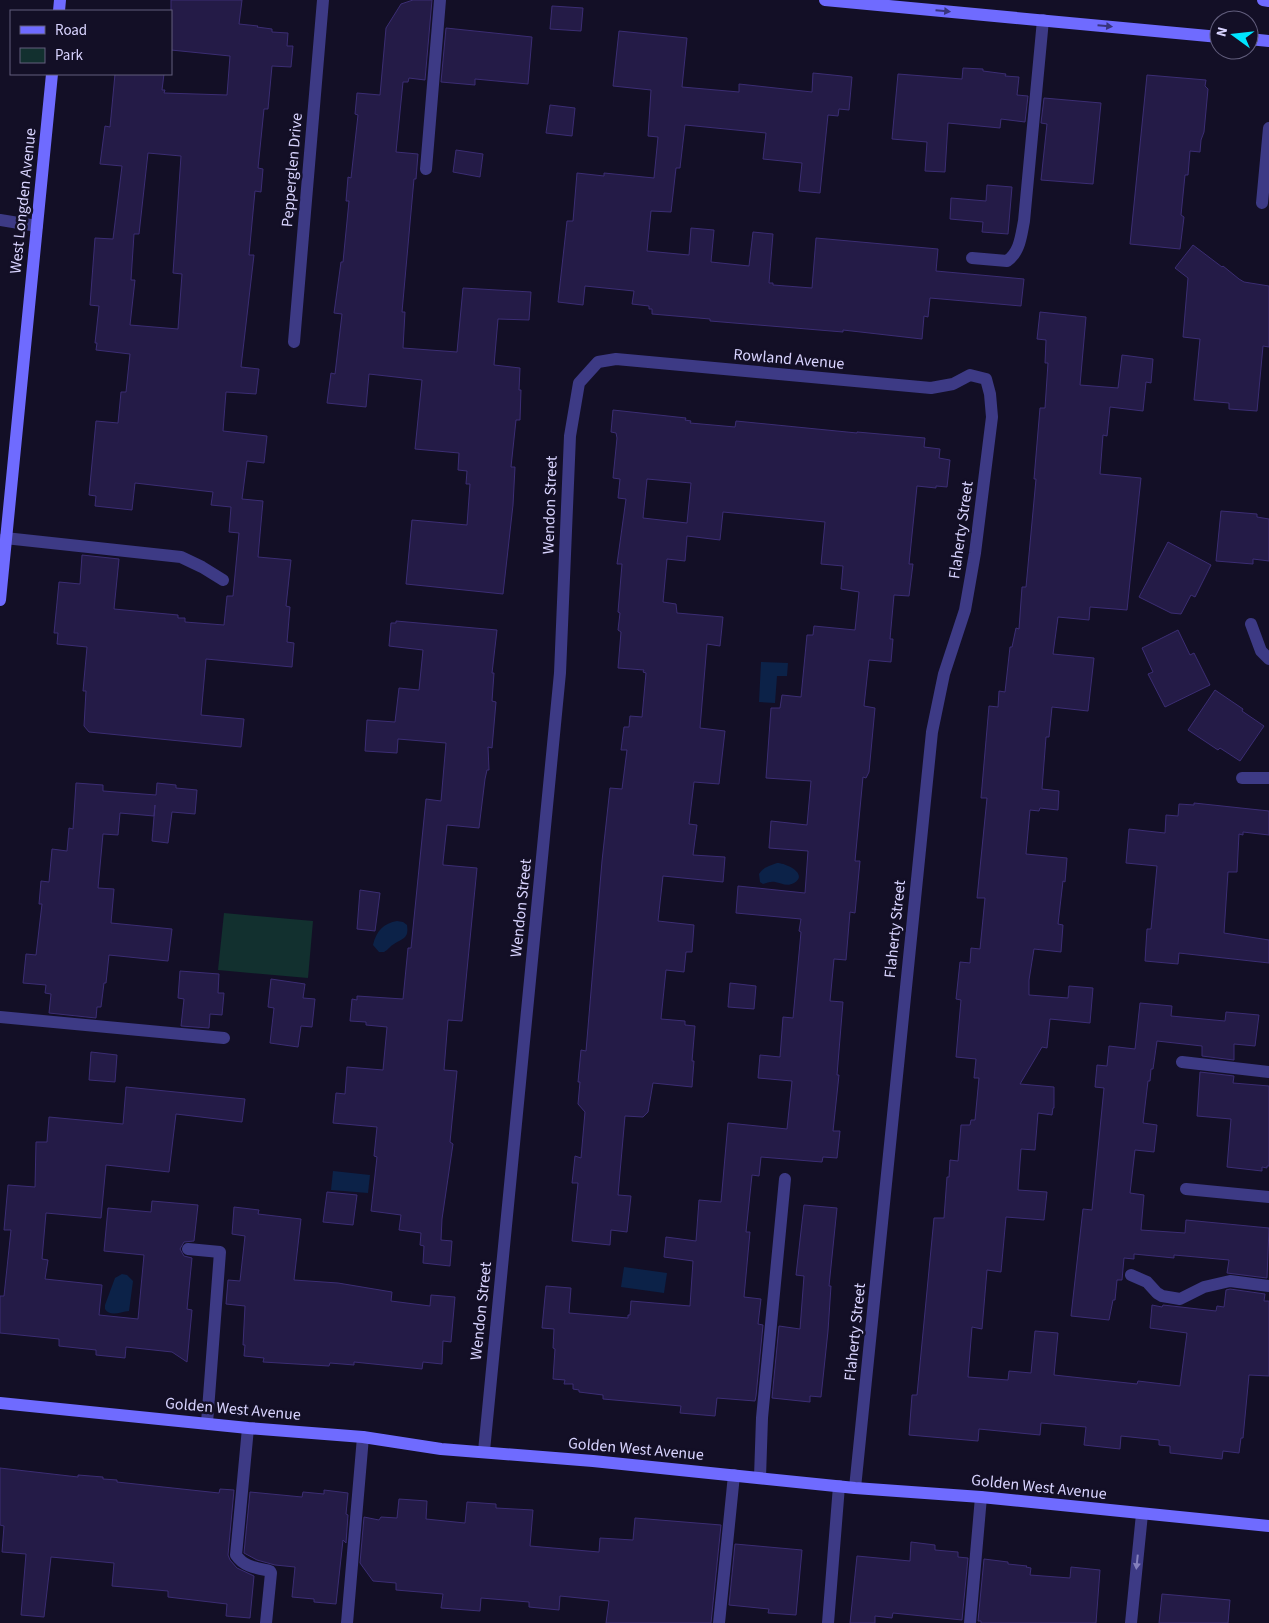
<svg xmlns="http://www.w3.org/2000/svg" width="1269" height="1623" font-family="'Source Sans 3',sans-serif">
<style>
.green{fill:#12302f}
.water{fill:#0c2248}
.building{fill:#241b47;stroke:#3b2d73;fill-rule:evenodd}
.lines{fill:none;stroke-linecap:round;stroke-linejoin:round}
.lane{stroke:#3d3a85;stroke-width:12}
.street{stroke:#3d3a85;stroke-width:12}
.secondary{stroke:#6f6bff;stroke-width:12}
.oneway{fill:#38347d}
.oneway2{fill:#837fbc}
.labels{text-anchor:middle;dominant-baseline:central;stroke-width:5;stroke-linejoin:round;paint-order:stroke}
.street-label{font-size:16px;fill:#d9d4ff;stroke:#130f26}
</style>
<rect width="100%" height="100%" fill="#130f26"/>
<path class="green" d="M224 913 313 921 308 978 218 970Z"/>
<g class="water">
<path d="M761 662 788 663 787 676H777L775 703 759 702Z"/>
<path d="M777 863C786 863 809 874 794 883 787 887 781 883 775 882 771 881 767 883 763 884L760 882 759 874C763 867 770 866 777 863Z"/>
<path d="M397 921 403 922 407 925C409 939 403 938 394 944 390 946 388 950 384 952H379L373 945C376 931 384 923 397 921Z"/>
<path d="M333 1171 370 1175 368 1193 331 1190Z"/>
<path d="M624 1267 667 1273 664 1293 621 1287Z"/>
<path d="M122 1274 127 1275 133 1281 129 1311C120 1312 110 1317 105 1309V1305L115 1278Z"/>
</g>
<g class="building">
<path d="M171 0H242L239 24 258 26 257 27 272 29V32L288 33 287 46H293L291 67 272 66 268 109H264L258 168 263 169 261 192 255 191 249 255H254L241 367 259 369 256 394 226 392 223 431 267 436 264 463 247 461 242 499 263 501 258 557 291 560 286 606 290 607 287 642 294 643 292 667 206 659 201 715 244 719 241 747 89 732 84 726 86 691H83L87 647 57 644 58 633H54L59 582 80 584 82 555 119 559 114 609 178 615V618H185V622L224 625 227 596H233L239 533 229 532 231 507 211 505 213 492 135 483 132 510 95 506 96 496 89 495 96 421 118 423 121 392H126L130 354 96 350 97 343H95L99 306 90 305 95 238 113 239 122 166 100 164 105 126 110 127 115 74H164L162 90H165L164 93 227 95 230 56 171 50ZM148 153 181 156 173 273 182 274 178 329 130 325 135 280H131L134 234H139Z"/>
<path d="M413 0H432L425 80 409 78 408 82H403L396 152 418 154 416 179H414L402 312H405L403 348 457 352 463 288 531 292 529 320 498 319 494 365 520 368 519 390H521L520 420H516L511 467H515L513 505 503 594 406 584 412 520 467 525 470 484H466L467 471 458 470 459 453 415 449 422 380 369 374 366 407 327 403 331 373 335 374 342 314 334 313 341 262H343L349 201H346L348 177 351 178 358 115 355 114 357 93 380 95 386 28 401 4Z"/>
<path d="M552 6 583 8 581 31 550 29Z"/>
<path d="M446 28 532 37 528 84 475 79V85L441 82Z"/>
<path d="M619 31 687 38 682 87 739 92V84L812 92 813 73 852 77 849 110 839 109 838 116 828 115 820 193 799 191 802 163 763 159 766 133 685 125 680 168H676L671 212 651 211 647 251 689 255 691 228 714 230 711 262 749 266 753 232 773 234 769 283H773V285L812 288 816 238 938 249 936 271 1024 279 1021 306 930 298 928 317 924 316 922 339 843 330V332L710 321V319L652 314V309H649V306L632 304 634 291 585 286 583 305 558 302 567 221H573L577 173 604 176V173L654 178 658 137 648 136 651 90 613 86Z"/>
<path d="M963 68 983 69V71L1006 74 1005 76 1019 77 1017 95 1028 96 1025 122 1001 119 1000 128 948 123 945 172 925 171 927 142 892 139 898 74 962 79Z"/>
<path d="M1147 75 1206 80 1205 86 1208 89 1204 132 1201 140 1200 152 1190 151 1188 175H1185L1181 215 1184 217 1180 249 1130 244Z"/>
<path d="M1044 98 1101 103 1093 184 1041 180 1047 124 1041 123Z"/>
<path d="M550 105 575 108 572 136 546 133Z"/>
<path d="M456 150 483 154 480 177 453 172Z"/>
<path d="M987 185 1012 187 1008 234 982 232 983 222 950 219 951 198 986 201Z"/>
<path d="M1193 245 1222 267 1223 266 1239 279 1244 282 1269 286V347L1263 346 1257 411 1229 409V403L1194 400 1200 339 1183 337 1188 278 1175 268Z"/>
<path d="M1040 312 1086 317 1080 385 1118 388 1122 355 1153 359 1151 383 1146 382 1143 411 1110 407 1107 436 1103 435 1100 474 1141 478 1127 610 1090 607 1089 620 1058 617 1053 654 1094 658 1088 711 1052 707 1049 737H1046L1042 789 1059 791 1058 810 1040 808 1039 811 1030 810 1026 854 1067 858 1065 882 1063 881 1058 924 1063 925 1061 952 1034 949 1029 980V995L1068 998 1069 986 1093 988 1090 1023 1050 1019 1047 1048 1042 1047 1020 1084 1054 1087V1108H1053L1052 1115 1038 1113 1035 1150 1021 1149 1018 1190 1047 1192 1044 1220 1006 1217 1001 1272 987 1270 982 1329 972 1327 968 1377 1008 1380 1009 1371 1031 1373 1035 1331 1058 1333 1054 1375 1137 1384 1138 1381 1180 1386 1187 1333 1150 1328 1152 1305 1162 1307 1163 1305 1216 1311 1217 1306 1224 1307 1226 1290 1230 1289 1265 1294 1264 1301H1269V1376L1249 1375 1243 1438H1241L1239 1453 1223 1451 1222 1459 1170 1453V1446L1159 1445V1440L1121 1436 1120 1449 1084 1445 1086 1427 1041 1423 1040 1435 979 1429 978 1441 909 1435 912 1395H917L934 1218H944L947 1177H949L950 1160 958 1161 961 1125H970L971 1120H975L979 1078H974L976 1059 956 1057 961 1000 956 999 960 962 970 963 971 948 980 949 985 898H977L987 798H981L989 706 998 707 999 691 1005 692 1010 647H1012L1016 628 1019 629 1022 587H1026L1036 479H1034L1040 408H1045L1048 363H1045L1046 340 1037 339Z"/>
<path d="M613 410 686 418 685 420 691 421 690 423 735 427 736 421 857 433V432L925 438 924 447 940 449 939 458 950 460 947 487 936 486V488L917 486 909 564H913L909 596 894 595 890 639H893L891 662 869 660 864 706 875 708 869 772 866 778 863 777 855 861H860L855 913 850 912 846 960 834 959 830 1001 843 1002 837 1075H839L833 1131H840L837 1158 823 1157 822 1162 761 1157 759 1176 752 1175 746 1232H750L744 1297 761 1299 758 1324 763 1325 756 1396 755 1401 717 1398 715 1416 680 1413 681 1406 603 1399V1395L579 1392V1390L573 1389V1384H564L565 1380 553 1379 555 1349 553 1348 554 1329 542 1328 546 1286 571 1288 569 1313 628 1318V1315H630L631 1301 690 1306 693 1261 664 1257 666 1237 696 1241 699 1200 721 1202 728 1123 787 1129 792 1081 758 1078 760 1055 780 1057 783 1017 793 1018 801 932 799 931 801 919 736 913 738 886 805 893 808 851 769 848 771 821 807 825 811 781 766 778 771 708H780L782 695 801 697 807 635H813L814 626 855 630 859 592 841 589 843 566 821 564 825 522 723 512 720 540 687 536 685 561 667 559 663 602 676 604 677 613 723 617 720 646 707 644 700 728 725 731 719 784 694 782 689 824 697 825 693 855 725 857 723 882 663 876 658 921 694 925 692 952H686L684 972 666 970 661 1019 685 1021V1025L695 1026 692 1061H694L692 1087 653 1083 648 1112 643 1117 625 1116 618 1195 631 1196 627 1232 611 1230 610 1245 572 1241 578 1183H572L575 1156 581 1158 585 1112 578 1104 580 1082H578L581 1050 586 1051 602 861 610 788 622 789 627 750H621L624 727H629L630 716 642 717 646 673 643 672 644 670 618 668 621 632 618 630 620 613 618 612 622 564H617L626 499 618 498 620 479 613 478 617 438 616 433 611 432ZM647 479 691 483 687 523 643 518Z"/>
<path d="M1221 511 1257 514V517L1269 519V561L1253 559V564L1216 561Z"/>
<path d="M1168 542 1211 565 1195 597 1191 595 1181 614 1171 613 1139 597Z"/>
<path d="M396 621 497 630 492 673H494L492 701 496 702 492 748 488 747 489 770H487L485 779 479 828 447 825 443 862V865L477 868 462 1021 448 1020 444 1070 457 1071 450 1142 453 1144 442 1219 441 1240 452 1241 450 1266 423 1263 424 1246 420 1245 421 1233 399 1230 401 1215 371 1211 377 1157 374 1156 377 1127 333 1123 336 1093 345 1094 347 1067 383 1070 387 1027 366 1025V1022L350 1021 352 999 357 1000V996L403 999 408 948H411L426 799 441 801 446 743 398 739 397 753 365 751 367 720 395 722 399 688 419 690 423 650 389 646 391 623H396Z"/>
<path d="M1178 630 1190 655 1194 653 1210 685 1165 707 1148 674 1153 672 1142 648Z"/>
<path d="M1215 690 1243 709 1242 711 1264 726 1240 761 1220 748 1218 750 1188 730Z"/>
<path d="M76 783 103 785V791L156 795 157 783 176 785V788L197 790 195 814 172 812 168 843 152 841 155 805 154 816 120 813 118 835 103 834 98 888 114 889 111 923 172 929 168 961 109 955 106 983H104L101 1007H97L96 1018 49 1013 51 994 45 993 46 985 23 983 26 954 36 955 42 904H39L41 881 49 882 52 849 67 851 69 828 73 829Z"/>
<path d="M1194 803 1269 811V835L1243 832V835L1239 834 1237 872H1228L1224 933 1269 940V963L1179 953 1178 964 1145 961 1147 929H1151L1157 866 1126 863 1129 829 1165 833 1166 815 1178 816 1179 804 1194 805Z"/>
<path d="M360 890 380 893 375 931 357 929Z"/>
<path d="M180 971 219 974 218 993H224L222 1015 210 1014 209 1028 181 1026 184 999 178 998Z"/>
<path d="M271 979 305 984 303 998 315 999 312 1027 301 1026 298 1047 270 1043 274 1008 268 1007Z"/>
<path d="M730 983 756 986 754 1009 728 1007Z"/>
<path d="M1140 1003 1172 1006 1171 1016 1225 1021 1226 1012 1259 1015 1255 1046 1234 1044V1060L1202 1056V1046L1157 1041 1153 1069H1151L1150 1081H1148L1143 1123 1157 1125 1154 1152 1135 1150 1130 1193 1144 1195 1141 1230 1185 1233 1186 1220 1269 1228 1267 1278 1227 1273 1229 1260 1174 1255V1258L1134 1254V1259L1124 1258 1122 1280H1117L1115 1300H1113L1109 1320 1071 1316 1083 1209 1092 1210 1104 1088 1095 1087 1097 1065 1107 1066 1109 1046 1135 1049Z"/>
<path d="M91 1052 117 1055 115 1082 89 1080Z"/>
<path d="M1200 1072 1234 1076 1233 1083 1269 1086V1166H1267V1168L1262 1167V1171L1227 1167 1231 1119 1197 1116Z"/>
<path d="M126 1087 245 1099 242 1122 176 1114 169 1172 106 1165 101 1218 46 1213 42 1259 48 1260 45 1279 102 1285 99 1315 138 1319 144 1255 104 1251 108 1208 151 1212 152 1201 198 1205 194 1241 184 1242 180 1249 184 1256 192 1258 187 1309 192 1310 187 1362 172 1352 126 1347 125 1358 96 1355V1350L59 1346V1339L0 1333V1296H4L11 1230H4L8 1185 35 1187 36 1142H47L49 1117 123 1124Z"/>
<path d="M327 1192 357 1195 353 1225 323 1222Z"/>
<path d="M804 1205 837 1208 829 1286H831L828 1331 821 1397 810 1396V1402L772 1398 779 1326 800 1329 804 1276 796 1275Z"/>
<path d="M234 1207 259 1210 258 1214 301 1219 294 1280 338 1283 392 1292 391 1301 430 1306 431 1295 455 1297 451 1342 443 1341 442 1364 423 1362 422 1369 354 1362V1365L330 1363 329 1366 263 1362 264 1358 244 1356 245 1345H243L245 1306 226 1304 228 1280 240 1281 245 1236 232 1234Z"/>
<path d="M0 1468 78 1477V1475L103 1477V1479L117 1480V1482L219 1493 220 1489 234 1490 228 1555 230 1560 237 1568 254 1576 250 1618 226 1616 227 1604 168 1597V1591L112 1586 114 1563 51 1557 44 1617 21 1615 26 1554 2 1552 4 1526 0 1525Z"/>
<path d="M324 1490 348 1493 346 1514 348 1515 346 1543 343 1540 336 1604 314 1602V1599L292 1597 295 1567 275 1565 257 1560 244 1553 250 1492 302 1497 303 1492 324 1494Z"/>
<path d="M399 1499 427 1501 426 1519 465 1523 467 1502 496 1504V1508L533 1510 530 1546 599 1552 600 1538 633 1540 635 1518 721 1525 711 1623H606L609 1601 560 1596 559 1610 529 1607V1602L481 1598 480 1611 441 1608 443 1594 396 1590V1583L373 1581 360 1563 364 1517 379 1520 381 1517 397 1518Z"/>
<path d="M911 1542 935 1545V1550L958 1552V1557L968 1558 962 1620 893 1613 892 1618 875 1616V1623H850L857 1556 910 1561Z"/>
<path d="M735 1544 802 1550 796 1615 768 1613 769 1609 729 1605Z"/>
<path d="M984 1559 1008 1562V1564L1027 1566 1026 1567 1031 1568 1030 1575 1070 1578 1071 1567 1100 1570 1096 1623H981V1621H978Z"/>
<path d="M1162 1594 1230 1600 1228 1623H1159Z"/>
</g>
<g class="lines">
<g class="lane">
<path d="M426 169 440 0"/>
<path d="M0 220 37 226"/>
<path d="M972 258 1007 261C1020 252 1021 236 1024 221L1043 20"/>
<path d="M294 342 323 0"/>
<path d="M5 538 181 557 202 567 223 580"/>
<path d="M1242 778H1269"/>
<path d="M0 1017 224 1038"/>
<path d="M1182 1062 1269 1072"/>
<path d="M1186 1189 1269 1197"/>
<path d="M188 1249 220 1252 207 1423"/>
<path d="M1131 1275 1147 1282 1157 1293 1162 1296 1180 1299 1204 1287 1230 1281 1269 1286"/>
<path d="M248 1428 236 1555C244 1567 256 1568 270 1571L271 1573 266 1623"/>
<path d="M760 1477 762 1418 785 1179"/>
<path d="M347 1623 363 1437"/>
<path d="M719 1623 734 1475"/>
<path d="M828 1623 839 1486"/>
<path d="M970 1623 981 1497"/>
<path d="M1131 1623 1142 1514"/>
</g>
<g class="street">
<path d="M1262 203 1269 128"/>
<path d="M1251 624 1261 651 1269 659"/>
<path d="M484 1451 560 673 570 436 579 383 598 362 616 359 931 388 953 384 970 375 986 379 990 394 992 417 975 553 965 610 944 674 932 732 855 1488"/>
</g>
<g class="secondary">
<path d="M825 0 1219 37"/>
<path d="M1263 0 1269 1"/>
<path d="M59 11 60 0"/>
<path d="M1249 39 1269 41"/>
<path d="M0 600 52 74"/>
<path d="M0 1403 248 1428 363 1437 441 1449 593 1461 855 1488 981 1497 1269 1526"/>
</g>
</g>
<defs><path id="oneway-solid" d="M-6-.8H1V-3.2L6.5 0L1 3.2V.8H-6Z" transform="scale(1.25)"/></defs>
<g class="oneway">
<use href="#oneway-solid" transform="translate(943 11) rotate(5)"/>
<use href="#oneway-solid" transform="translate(1105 26) rotate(5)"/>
</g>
<use class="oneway2" href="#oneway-solid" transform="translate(1137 1562) rotate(96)"/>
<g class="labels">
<g class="street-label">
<text transform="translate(292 170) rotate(-85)">Pepperglen Drive</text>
<text transform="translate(23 201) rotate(-84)">West Longden Avenue</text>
<text transform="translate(789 359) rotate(5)">Rowland Avenue</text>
<text transform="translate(550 505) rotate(-88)">Wendon Street</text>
<text transform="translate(961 530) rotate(-82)">Flaherty Street</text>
<text transform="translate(521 908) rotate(-84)">Wendon Street</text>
<text transform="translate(895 929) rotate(-84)">Flaherty Street</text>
<text transform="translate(481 1311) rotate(-84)">Wendon Street</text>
<text transform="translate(855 1332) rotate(-84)">Flaherty Street</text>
<text transform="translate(233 1409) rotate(5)">Golden West Avenue</text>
<text transform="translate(636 1449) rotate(5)">Golden West Avenue</text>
<text transform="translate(1039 1487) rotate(6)">Golden West Avenue</text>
</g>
</g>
<rect x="10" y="10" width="162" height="65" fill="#130f26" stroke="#625e7d"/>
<rect x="20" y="26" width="25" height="8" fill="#6f6bff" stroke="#625e7d"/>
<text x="55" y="35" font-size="15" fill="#d9d4ff">Road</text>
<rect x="20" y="48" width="25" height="15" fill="#12302f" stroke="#625e7d"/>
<text x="55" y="60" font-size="15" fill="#d9d4ff">Park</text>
<g transform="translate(1234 35) rotate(285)"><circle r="24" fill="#130f26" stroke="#625e7d"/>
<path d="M0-4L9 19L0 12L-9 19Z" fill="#00e5ff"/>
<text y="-8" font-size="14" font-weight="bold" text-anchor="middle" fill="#d9d4ff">N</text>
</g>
</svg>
